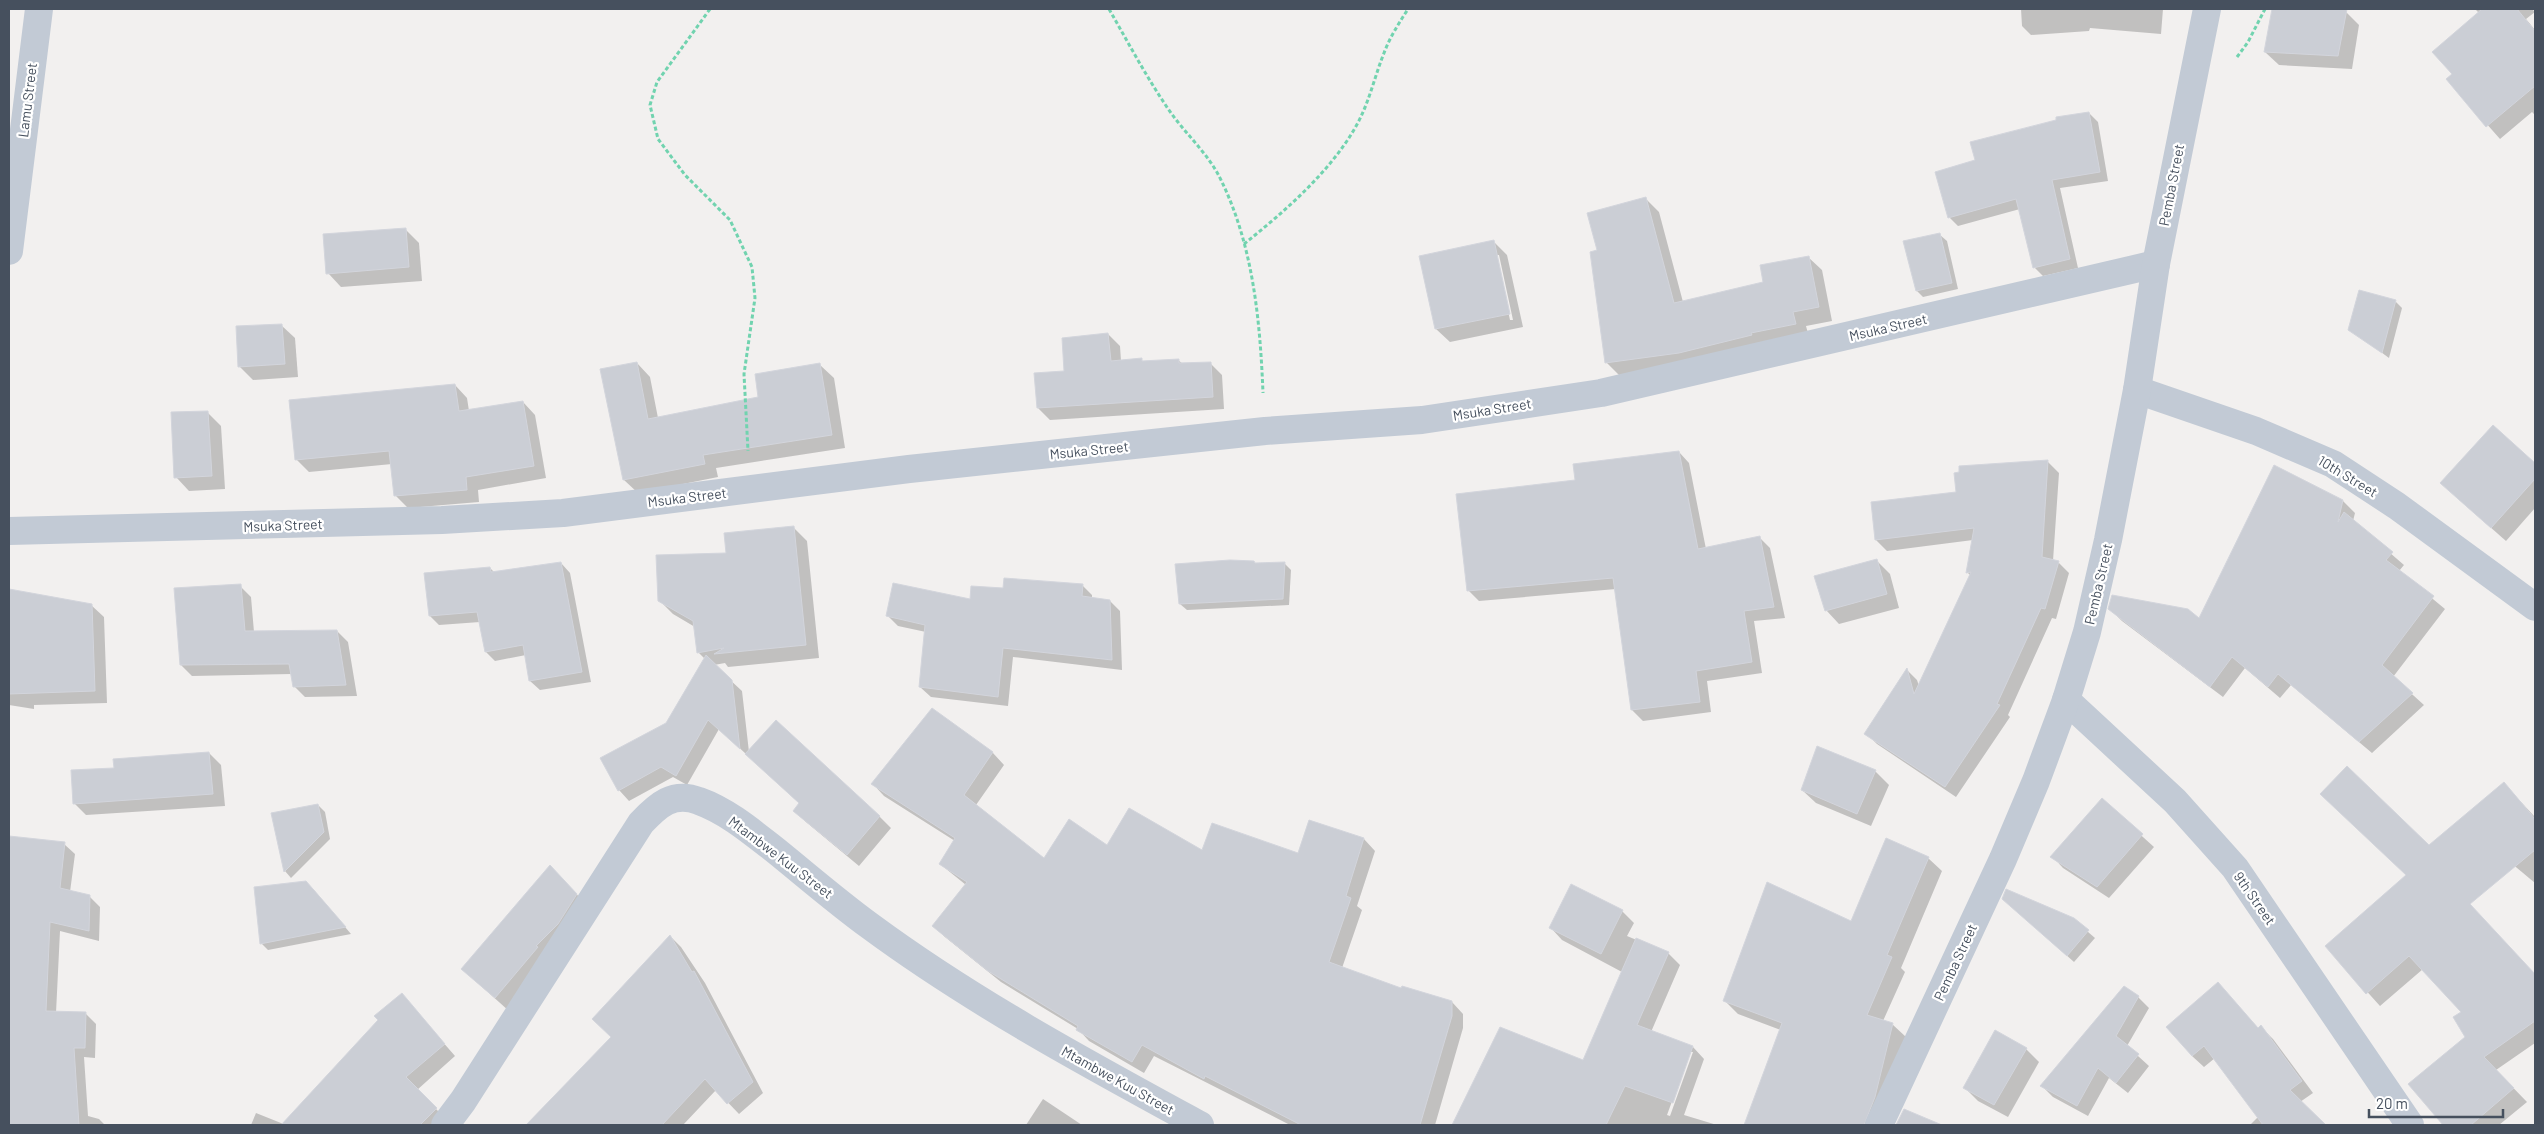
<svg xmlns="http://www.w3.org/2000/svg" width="2544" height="1134" font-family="Barlow,sans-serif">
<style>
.shadow{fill:#0003;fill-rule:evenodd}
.building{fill:#cbced5;stroke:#d3d5dc}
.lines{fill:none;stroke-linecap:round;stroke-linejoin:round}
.path{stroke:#71d3af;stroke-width:3;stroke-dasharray:4 2.5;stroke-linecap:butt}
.minor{stroke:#c2cad5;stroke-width:28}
.labels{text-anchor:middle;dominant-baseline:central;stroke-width:4.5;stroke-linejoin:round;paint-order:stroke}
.street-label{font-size:14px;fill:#46505e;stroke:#fff}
</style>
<rect width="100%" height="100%" fill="#f2f0ef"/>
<g class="shadow">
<path d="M2021 9H2163L2161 34 2090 28 2089 31 2031 35 2022 26Z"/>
<path d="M2273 9H2328L2346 12 2359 25 2352 69 2279 65 2265 52Z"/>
<path d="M2475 9H2532L2535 12 2526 19 2535 30V115L2532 112 2500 139 2448 80 2453 75 2479 13Z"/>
<path d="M2089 113 2098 122 2108 181 2060 188 2078 268 2043 276 2034 267 2020 209 1958 226 1949 217Z"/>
<path d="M1645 198 1659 212 1683 302 1765 283 1808 257 1822 270 1832 321 1806 326 1809 337 1620 376 1606 362 1599 251Z"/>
<path d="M405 229 419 243 422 281 341 287 328 273Z"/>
<path d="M1940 235 1947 241 1958 289 1923 297 1917 291Z"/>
<path d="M1494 242 1507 255 1523 327 1450 342 1436 329 1420 257ZM1496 255H1499L1513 320H1510Z"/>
<path d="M2395 301 2402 308 2389 358 2350 329Z"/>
<path d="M281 325 295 338 298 377 253 380 240 367Z"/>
<path d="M1108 334 1120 346 1121 361 1141 359 1144 363 1178 360 1183 364 1210 363 1222 375 1224 409 1050 420 1038 408 1065 372Z"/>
<path d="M637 363 650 377 658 418 760 398 820 365 834 378 845 448 716 468 718 477 638 493 624 480Z"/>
<path d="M455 385 467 398 469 411 523 402 535 415 546 478 478 490 479 502 408 508 396 496 392 464 309 472 296 459Z"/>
<path d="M207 412 221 426 225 489 189 491 176 477Z"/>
<path d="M2493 427 2535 465V508L2506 541 2455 496Z"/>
<path d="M1679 452 1689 463 1706 549 1759 537 1770 548 1785 618 1754 621 1762 673 1707 681 1711 712 1643 721 1632 710 1616 589 1479 601 1468 590 1577 481Z"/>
<path d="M2048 462 2059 473 2053 561 2058 562 2069 573 2056 619 2052 618 2008 715 2010 717 1956 797 1877 744 1866 733 1907 670 1917 680 1919 686 1970 575 1967 572 1973 540 1887 551 1876 540 1958 493Z"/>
<path d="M2343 501 2355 513 2353 521 2404 565 2399 571 2445 609 2393 677 2424 705 2372 753 2291 685 2280 698 2245 668 2223 697 2122 621 2110 609 2200 620Z"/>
<path d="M794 528 807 541 819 658 728 667 725 663 714 665 742 691 749 752 879 816 891 828 859 866 806 822 794 811 800 804 719 729 687 785 673 777 629 801 619 790 667 724 705 659 698 652 695 627 673 614 659 600 727 554Z"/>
<path d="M1876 560 1890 574 1899 608 1839 624 1826 610Z"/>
<path d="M561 563 570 573 591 682 540 690 530 681 526 655 495 661 486 652 480 622 439 625 430 616 490 568 494 572Z"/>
<path d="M1284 563 1291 570 1289 605 1187 610 1180 604 1256 564Z"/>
<path d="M1082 585 1092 595V598L1110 601 1120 611 1122 670 1013 657 1008 706 931 697 920 687 926 632 898 626 887 615 971 601 1004 590Z"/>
<path d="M240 586 251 597 254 632 337 631 348 642 357 696 305 697 294 686 292 674 192 676 181 665Z"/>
<path d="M9 590 91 605 104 617 107 703 34 705V709L9 705Z"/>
<path d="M932 710 993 753 1004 765 976 805 1045 860 1108 846 1298 854 1309 821 1364 839 1375 851 1357 906 1362 910 1342 968 1402 990 1452 1002 1463 1014V1028L1435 1125H1290L1154 1056 1144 1073 1089 1041 1078 1029 1001 982 945 937 933 926 966 885 940 864 955 841 884 796 873 784Z"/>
<path d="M209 753 221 765 225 806 86 815 74 803 115 770Z"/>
<path d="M1875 771 1889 785 1871 826 1816 803 1802 790Z"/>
<path d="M2504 784 2535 817V883L2480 837Z"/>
<path d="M2102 800 2154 847 2109 898 2063 868 2052 856Z"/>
<path d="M318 805 325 812 330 839 291 878 285 871 273 814Z"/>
<path d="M9 838 64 844 75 854 70 892 89 896 100 907 99 941 60 931 56 1013 86 1014 96 1024 95 1058 84 1057 88 1116 99 1119 105 1125H9Z"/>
<path d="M1928 858 1942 871 1901 968 1905 972 1883 1021 1892 1024 1906 1037 1881 1125H1749L1746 1123 1781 1030 1738 1014 1725 1001 1852 922Z"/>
<path d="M550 867 590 908 509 1011 462 969Z"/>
<path d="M313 889 351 934 268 950 261 943Z"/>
<path d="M2010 905 2073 919 2095 938 2074 962Z"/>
<path d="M1622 911 1634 923 1627 936 1668 953 1680 965 1651 1032 1693 1047 1704 1059 1684 1115 1717 1125H1453L1501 1029 1584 1061 1622 972 1562 940 1551 928ZM1690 1052H1693L1670 1116 1667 1115Z"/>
<path d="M670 936 681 947 705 983 763 1093 739 1114 716 1090 683 1125H526L612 1037Z"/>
<path d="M2326 946 2531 970 2535 977V1043L2496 1070 2527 1102 2499 1125H2445L2410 1084 2467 1037 2463 1012 2423 969 2380 1006Z"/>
<path d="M2218 984 2259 1029 2261 1027 2273 1039 2313 1093 2300 1102 2324 1125H2250L2258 1117 2215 1058 2204 1067 2192 1056Z"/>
<path d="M402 995 455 1056 417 1090 448 1121 443 1125H310L296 1111Z"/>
<path d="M2138 997 2149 1008 2127 1046 2149 1066 2128 1093 2109 1078 2088 1116 2053 1097 2042 1086Z"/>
<path d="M2026 1049 2039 1062 2008 1117 1978 1101 1965 1088Z"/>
<path d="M1043 1099 1082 1125H1026Z"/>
<path d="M256 1113 286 1125H251Z"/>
</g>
<g class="building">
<path d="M2272 9H2347L2338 56 2264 52Z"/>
<path d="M2482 9H2517L2535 31V86L2486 127 2446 79 2452 74 2432 52Z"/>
<path d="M2089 112 2100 172 2052 180 2070 259 2033 268 2016 199 1948 218 1935 172 1975 160 1970 142 2056 120V117Z"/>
<path d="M1646 197 1674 303 1763 282 1760 265 1809 256 1819 307 1793 312 1796 324 1751 333 1752 335 1679 353 1605 363 1590 252 1597 250 1587 213Z"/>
<path d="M406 228 409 267 326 274 323 234Z"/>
<path d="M1940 233 1952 283 1916 291 1903 241Z"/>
<path d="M1494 240 1510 314 1435 329 1419 256Z"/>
<path d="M2359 290 2396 300 2382 353 2348 330Z"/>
<path d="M282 324 285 364 238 367 236 326Z"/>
<path d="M1108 333 1111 361 1142 358V361L1179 359V363L1211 362 1213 397 1037 408 1034 373 1064 371 1062 338Z"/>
<path d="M637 362 648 419 758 397 755 374 820 363 832 435 703 455 705 464 623 480 600 369Z"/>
<path d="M455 384 459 411 523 401 534 466 466 477 467 490 394 496 389 451 295 460 289 400Z"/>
<path d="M208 411 212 476 174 478 171 412Z"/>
<path d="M2493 425 2535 463V479L2491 528 2440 483Z"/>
<path d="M1679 451 1698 549 1760 536 1774 607 1744 611 1752 662 1696 671 1700 702 1631 710 1613 578 1467 591 1456 494 1575 480 1573 464Z"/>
<path d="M2048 460 2042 557 2059 561 2045 609 2041 608 1997 704 2000 705 1945 787 1864 734 1907 668 1914 694 1971 572 1966 573 1974 528 1875 540 1871 502 1956 492 1954 473 1959 472V466Z"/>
<path d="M2274 465 2343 500 2338 522 2344 512 2393 552 2386 560 2434 596 2382 665 2413 693 2359 742 2278 674 2268 687 2232 657 2210 687 2108 609 2112 595 2188 609 2199 618Z"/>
<path d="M794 526 806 645 714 654 724 648 697 653 693 621 658 601 656 555 726 553 724 533Z"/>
<path d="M1877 559 1887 594 1825 611 1814 576Z"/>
<path d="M1230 560 1254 561 1255 563 1285 562 1283 599 1179 604 1175 564Z"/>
<path d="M561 562 582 672 529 681 523 645 485 652 477 612 429 616 424 573 490 567 491 572Z"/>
<path d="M1004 578 1083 584 1082 596 1110 600 1112 660 1003 648 998 697 919 687 925 625 886 616 893 583 970 599 971 586 1003 588Z"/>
<path d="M241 584 245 631 337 630 346 685 293 687 289 664 180 665 174 588Z"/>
<path d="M9 589 92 604 95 691 9 694Z"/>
<path d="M706 655 732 680 740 749 708 720 676 776 661 767 618 791 600 758 666 723Z"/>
<path d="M932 708 993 752 964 795 1044 858 1069 819 1107 845 1129 808 1202 850 1212 823 1298 853 1309 820 1364 838 1346 896 1351 898 1329 962 1401 988 1402 986 1452 1001V1016L1420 1125H1301L1205 1076 1204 1079 1142 1045 1132 1062 1076 1030 1078 1026 988 971 932 926 967 882 939 864 955 838 871 784Z"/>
<path d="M776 720 880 816 847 855 793 811 799 803 745 754Z"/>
<path d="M1817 746 1876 770 1857 814 1801 790Z"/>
<path d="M209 752 213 794 73 804 71 770 114 768 113 759Z"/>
<path d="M2347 766 2429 845 2504 782 2535 819V850L2470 904 2535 974V1021L2484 1057 2514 1088 2471 1125H2443L2408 1084 2465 1037 2453 1017 2461 1012 2409 956 2366 994 2325 946 2406 875 2320 794Z"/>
<path d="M2102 798 2143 834 2097 887 2050 857Z"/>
<path d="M318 804 324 832 284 872 271 813Z"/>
<path d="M9 836 65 842 60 888 90 895 89 931 50 922 46 1011 86 1012 85 1048H74L79 1125H9Z"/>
<path d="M1886 838 1929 857 1887 955 1892 957 1867 1015 1893 1023 1875 1097 1864 1125H1744L1782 1023 1723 1001 1767 882 1851 921Z"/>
<path d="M550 865 577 894 558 924 536 946 538 947 495 998 461 969Z"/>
<path d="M306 881 346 927 260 944 254 887Z"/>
<path d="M1571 884 1623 910 1601 954 1549 928Z"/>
<path d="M2006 889 2074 918 2089 930 2067 956 2002 899Z"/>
<path d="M670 935 692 972 694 971 753 1082 727 1104 705 1079 662 1125H526L611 1037 592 1019Z"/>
<path d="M1636 938 1669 952 1637 1025 1693 1046 1673 1103 1625 1086 1606 1125H1452L1500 1027 1583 1060Z"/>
<path d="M2218 982 2258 1028 2261 1025 2302 1081 2290 1090 2326 1125H2263L2204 1046 2192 1056 2166 1027Z"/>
<path d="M2124 986 2139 996 2116 1036 2139 1054 2116 1083 2098 1068 2077 1106 2040 1086Z"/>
<path d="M402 993 445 1044 406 1077 437 1108 420 1125H281L378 1020 374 1016Z"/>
<path d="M1995 1030 2027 1048 1994 1105 1963 1088Z"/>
<path d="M1904 1109 1942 1125H1896Z"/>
</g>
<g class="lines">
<g class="path">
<path d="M710 9 657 82 650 105 658 139 685 175 730 220 752 267 755 298 744 374 748 451"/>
<path d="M1109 9C1129 44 1148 80 1171 113 1186 134 1207 153 1219 176 1253 243 1260 319 1263 393"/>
<path d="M2237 57 2248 42 2265 9"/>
<path d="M1244 244C1284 212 1329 173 1355 128 1369 104 1374 78 1384 53 1390 37 1399 23 1408 9"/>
</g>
<g class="minor">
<path d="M9 251 39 9"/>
<path d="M2137 390 2256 431 2333 464 2397 506 2535 607"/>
<path d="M9 531 442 520 563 513 909 469 1265 431 1422 420 1601 393 2156 264"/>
<path d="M2066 700 2175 801 2235 868 2410 1125"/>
<path d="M445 1125 463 1101 641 823C658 805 673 791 699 801 727 811 752 832 775 850 806 875 837 902 870 926 973 1002 1088 1064 1200 1125"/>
<path d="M1879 1125 2003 859 2036 781 2066 700 2087 632 2108 540 2137 390 2156 264 2207 9"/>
</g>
</g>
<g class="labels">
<g class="street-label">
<text transform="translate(27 100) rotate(-83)">Lamu Street</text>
<text transform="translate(2171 185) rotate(-79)">Pemba Street</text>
<text transform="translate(1888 327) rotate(-13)">Msuka Street</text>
<text transform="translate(1492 409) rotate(-9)">Msuka Street</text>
<text transform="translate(1089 450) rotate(-6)">Msuka Street</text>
<text transform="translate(2348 476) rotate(31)">10th Street</text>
<text transform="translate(687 497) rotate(-7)">Msuka Street</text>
<text transform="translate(283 525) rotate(-2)">Msuka Street</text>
<text transform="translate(2098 584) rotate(-77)">Pemba Street</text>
<text transform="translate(781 857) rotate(37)">Mtambwe Kuu Street</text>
<text transform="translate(2255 898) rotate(55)">9th Street</text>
<text transform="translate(1955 962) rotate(-65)">Pemba Street</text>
<text transform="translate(1118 1080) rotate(29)">Mtambwe Kuu Street</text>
</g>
</g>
<rect width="2544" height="1134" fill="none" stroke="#46505e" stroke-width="20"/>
<path d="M2369 1109v8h134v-8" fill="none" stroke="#46505e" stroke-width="2.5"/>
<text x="2376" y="1109" font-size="15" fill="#46505e" stroke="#ffffff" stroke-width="4" paint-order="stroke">20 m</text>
</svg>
